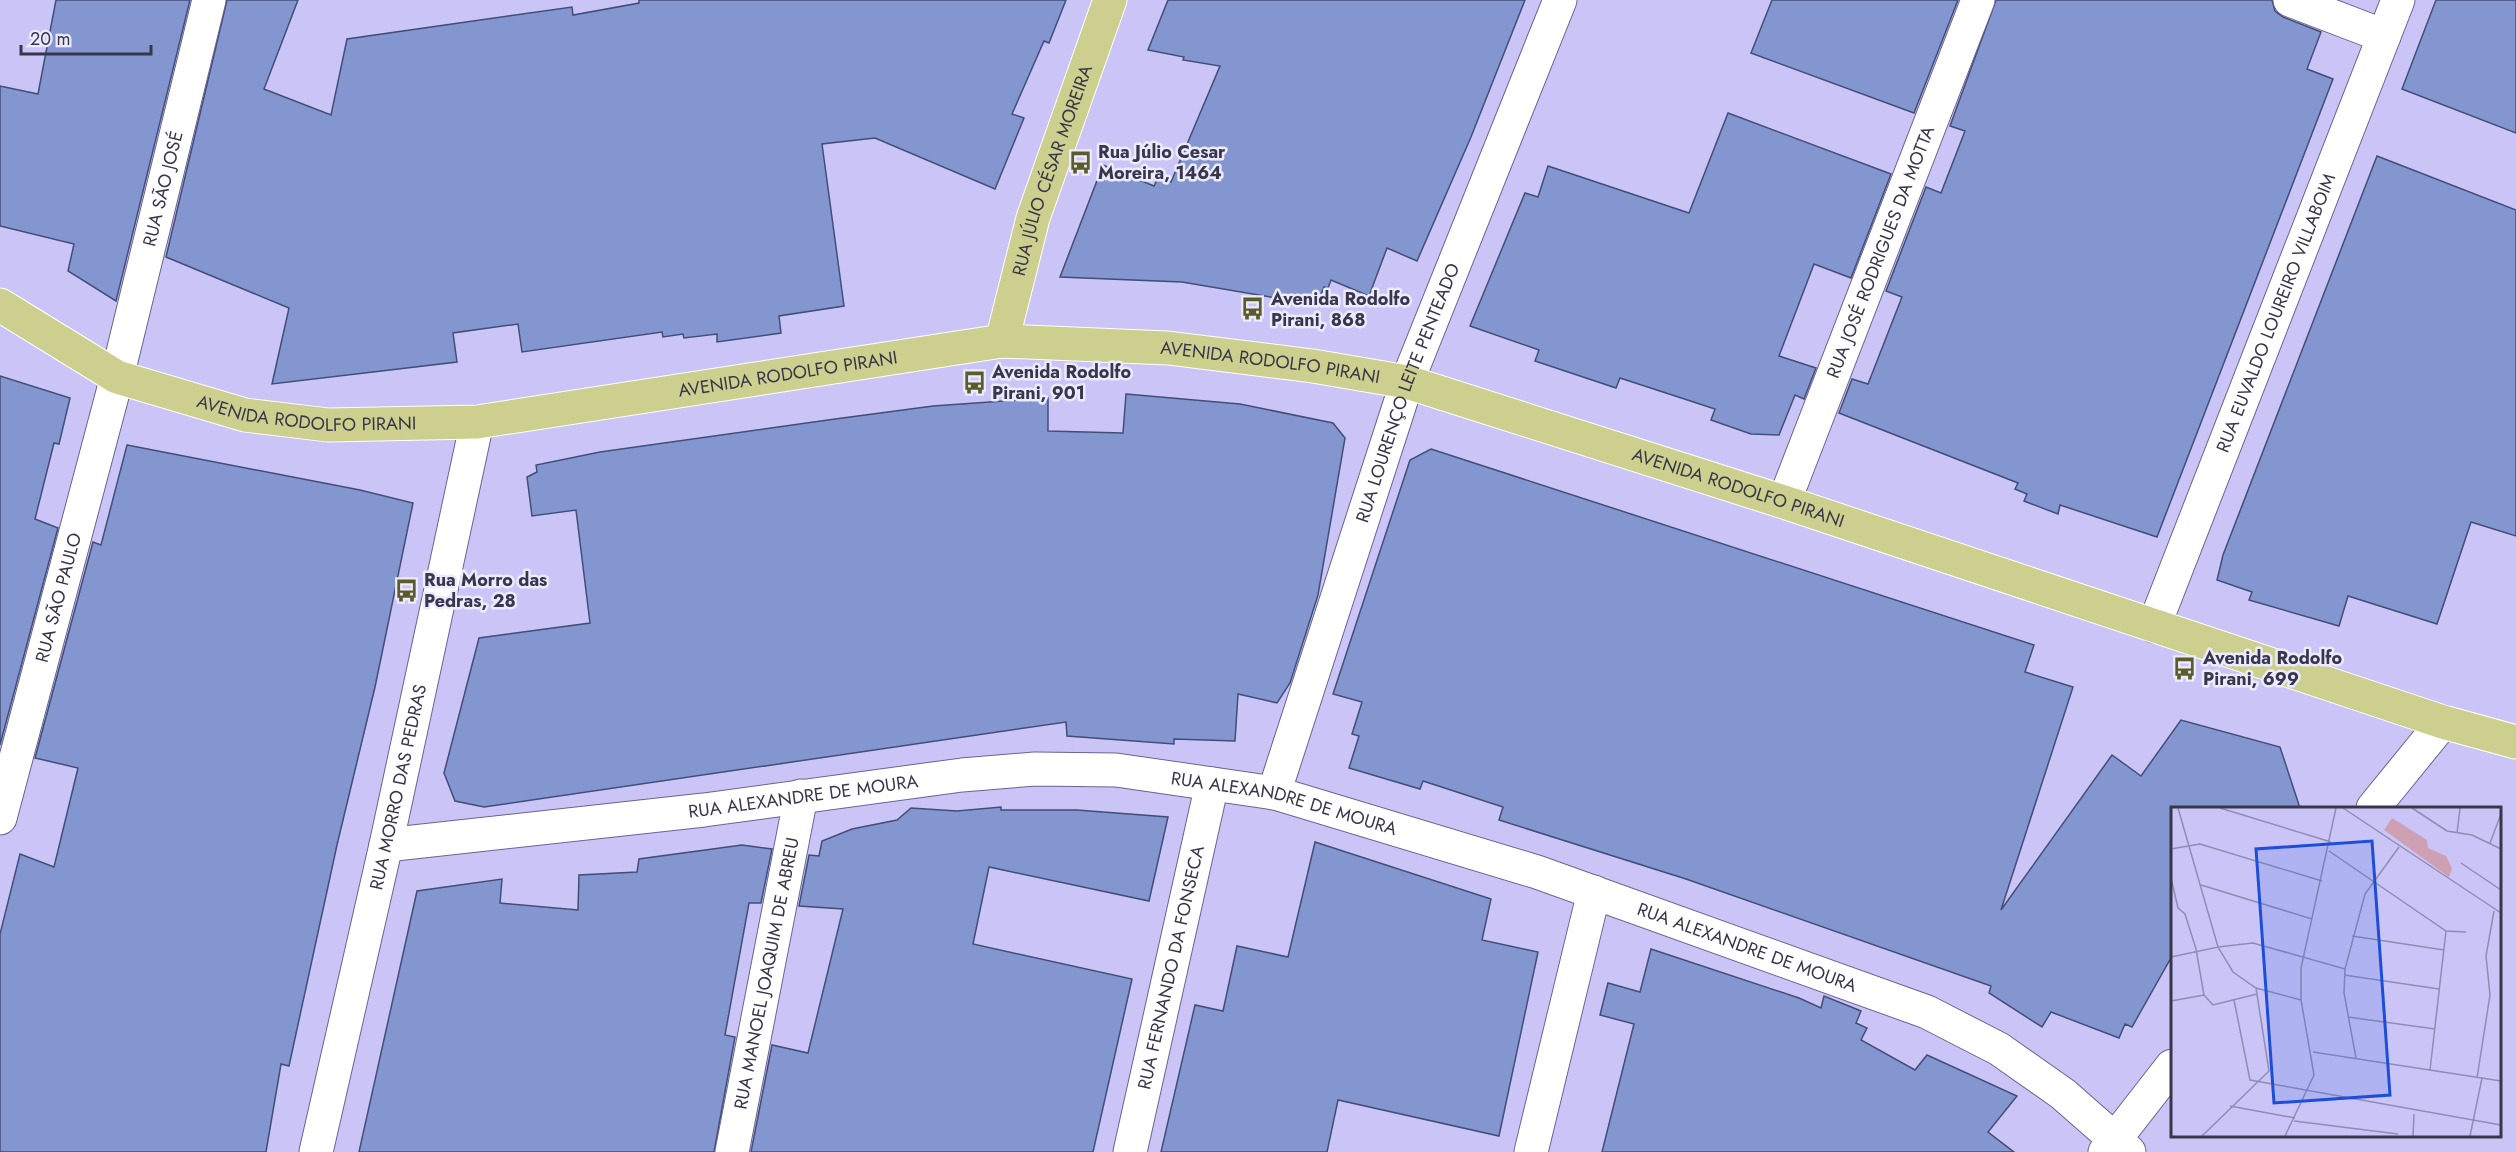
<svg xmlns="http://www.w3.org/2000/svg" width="2516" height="1152" font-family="Jost,sans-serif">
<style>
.building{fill:#8496cf;stroke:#424e78;stroke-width:1.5}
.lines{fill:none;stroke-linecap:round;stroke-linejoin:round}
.minor-casing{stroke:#6a6390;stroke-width:35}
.major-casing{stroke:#fff;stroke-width:35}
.minor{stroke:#fff;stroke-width:33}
.major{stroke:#cdcf8e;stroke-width:33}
.labels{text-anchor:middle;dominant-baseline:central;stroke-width:5;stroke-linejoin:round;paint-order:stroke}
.poi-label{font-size:18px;font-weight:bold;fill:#38364a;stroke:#eceaff;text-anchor:start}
.street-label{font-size:18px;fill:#38364a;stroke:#eceaff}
.inset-road{fill:none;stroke:#908cb2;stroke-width:1.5}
.view{fill:#1d4ed8;fill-opacity:0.15;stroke:#1d4ed8;stroke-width:3}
.inset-edge{fill:none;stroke:#38364a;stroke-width:3}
</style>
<rect width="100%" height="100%" fill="#cbc5f7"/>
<g class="building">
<path d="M56 0H190L116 301 68 271 74 244 0 226V86L38 94Z"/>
<path d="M227 0H298L264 89 331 115 347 39 572 7 573 15 639 3V0H1066L1049 43 1044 41 1012 114 1024 118 995 189 875 138 822 144 844 306 779 316 781 333 717 342V334L684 338 683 334 663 337 662 332 522 352 518 324 453 333 457 362 272 384 289 308 166 257Z"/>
<path d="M1168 0H1525L1471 137 1417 261 1387 248 1369 296 1331 280 1328 288 1324 287 1317 305 1182 282 1060 277 1103 165 1154 186 1159 176 1171 182 1220 66 1183 60 1184 57 1148 50Z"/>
<path d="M1772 0H1958L1914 113 1751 53Z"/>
<path d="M1996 0H2272L2275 11 2283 17 2321 32 2307 69 2333 79 2157 537 2060 505 2058 514 2024 501 2027 494 2015 489 2018 483 1839 413 1852 379 1868 384 1902 297 1886 291 1926 187 1941 193 1965 131 1950 126Z"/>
<path d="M2436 0H2516V133L2402 89Z"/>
<path d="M1728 113 1891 174 1851 278 1814 264 1779 356 1816 368 1804 399 1795 395 1779 435 1751 434 1711 420 1715 409 1620 378 1616 388 1535 361 1539 350 1470 326 1525 193 1538 197 1548 166 1689 213Z"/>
<path d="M2377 156 2516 210V536L2471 522 2437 624 2348 596 2339 626 2249 600 2252 592 2217 580 2223 555Z"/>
<path d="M0 376 70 398 59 444 54 443 35 519 58 528 0 745Z"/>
<path d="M1126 394 1240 404 1333 423 1345 438 1318 595 1290 683 1277 703 1238 694 1235 741 1174 739V744L1067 736 1066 722 484 807 455 801 444 773 479 638 590 623 576 510 532 516 527 477 537 472 536 465 600 452 835 419 933 406 1048 398V431L1123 433Z"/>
<path d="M127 445 360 490 413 503 375 687 337 845 289 1066 281 1064 266 1152H0V934L20 854 54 867 78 768 35 758 93 542 101 545Z"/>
<path d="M1431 449 2034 645 2025 672 2073 687 2001 910 2112 755 2141 776 2181 720 2280 747 2300 808H2172V956L2132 1027 2125 1024 2119 1038 2051 1012 2042 1027 1989 993 1991 986 1686 879 1499 820 1503 807 1423 781 1420 789 1349 768 1359 736 1352 734 1362 702 1333 694 1410 460Z"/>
<path d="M1001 807V810H1077L1168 817 1149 901 989 867 973 944 1132 979 1093 1152H751L772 1045 808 1053 843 909 799 906 809 855 819 856 822 841 852 829 897 820 911 808 957 811Z"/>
<path d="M1315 842 1491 899 1482 940 1538 952 1499 1136 1338 1100 1327 1152H1161L1195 1005 1223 1011 1237 946 1288 957Z"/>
<path d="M742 845 772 849 761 903H749L725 1035 735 1037 714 1152H359L417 891 502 879 500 903 578 910 579 875 637 872 639 859Z"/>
<path d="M1651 949 1799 998 1821 1008 1824 996 1861 1011 1856 1023 1867 1028 1861 1040 1915 1070 1927 1055 2017 1096 1988 1132 2014 1152H1602L1634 1024 1600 1015 1608 983 1640 992Z"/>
</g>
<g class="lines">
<defs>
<g id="minor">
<path d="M2290 0 2384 36"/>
<path id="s1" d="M1784 502 1978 0"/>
<path id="s2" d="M2154 626 2398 0"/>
<path id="s3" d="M1274 793 1407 382 1560 0"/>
<path d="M2373 808 2443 722"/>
<path id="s4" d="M0 818 117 377 209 0"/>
<path id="s5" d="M386 845 704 810 962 775 1035 769 1116 770 1275 793 1537 872 1927 1012 1999 1049 2063 1094 2129 1152"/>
<path id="s6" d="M316 1152 386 845 477 422"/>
<path id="s7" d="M732 1152 801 796"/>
<path id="s8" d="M1130 1152 1212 784"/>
<path d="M1531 1152 1594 892"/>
<path d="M2105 1152 2172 1066"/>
</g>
<g id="major">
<path id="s9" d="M0 305 117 377 245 415 328 425 477 422 1002 341 1168 348 1313 366 1407 382 1784 502 2443 722 2516 742"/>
<path id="s10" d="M1002 341 1033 218 1110 0"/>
</g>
</defs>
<use href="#minor" class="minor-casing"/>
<use href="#major" class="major-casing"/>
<use href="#minor" class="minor"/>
<use href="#major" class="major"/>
</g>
<defs>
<symbol id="bus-bare" viewBox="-9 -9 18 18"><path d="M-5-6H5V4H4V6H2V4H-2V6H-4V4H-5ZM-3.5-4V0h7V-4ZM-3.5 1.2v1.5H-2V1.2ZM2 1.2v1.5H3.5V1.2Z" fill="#5a5c29" stroke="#eceaff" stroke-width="2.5" paint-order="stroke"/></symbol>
</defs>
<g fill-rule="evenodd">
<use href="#bus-bare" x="1064" y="146" width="33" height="33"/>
<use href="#bus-bare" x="1236" y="292" width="33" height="33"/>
<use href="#bus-bare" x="958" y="366" width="33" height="33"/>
<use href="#bus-bare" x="390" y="574" width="33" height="33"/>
<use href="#bus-bare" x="2168" y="652" width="33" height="33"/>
</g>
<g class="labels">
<g class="poi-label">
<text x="1098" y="152">Rua Júlio Cesar<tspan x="1098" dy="21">Moreira, 1464</tspan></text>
<text x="1271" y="299">Avenida Rodolfo<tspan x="1271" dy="21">Pirani, 868</tspan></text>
<text x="992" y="372">Avenida Rodolfo<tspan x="992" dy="21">Pirani, 901</tspan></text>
<text x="424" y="580">Rua Morro das<tspan x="424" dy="21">Pedras, 28</tspan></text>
<text x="2203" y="658">Avenida Rodolfo<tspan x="2203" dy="21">Pirani, 699</tspan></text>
</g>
<g class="street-label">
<text stroke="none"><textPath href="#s10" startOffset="178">RUA JÚLIO CÉSAR MOREIRA</textPath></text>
<text stroke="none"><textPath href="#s4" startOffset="650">RUA SÃO JOSÉ</textPath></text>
<text stroke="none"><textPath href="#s1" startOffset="268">RUA JOSÉ RODRIGUES DA MOTTA</textPath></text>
<text stroke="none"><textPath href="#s2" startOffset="336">RUA EUVALDO LOUREIRO VILLABOIM</textPath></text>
<text stroke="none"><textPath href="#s9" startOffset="1304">AVENIDA RODOLFO PIRANI</textPath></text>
<text stroke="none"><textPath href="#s9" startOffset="818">AVENIDA RODOLFO PIRANI</textPath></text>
<text stroke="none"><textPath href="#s3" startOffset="422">RUA LOURENÇO LEITE PENTEADO</textPath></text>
<text stroke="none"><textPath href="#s9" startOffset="332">AVENIDA RODOLFO PIRANI</textPath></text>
<text stroke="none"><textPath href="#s9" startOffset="1790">AVENIDA RODOLFO PIRANI</textPath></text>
<text stroke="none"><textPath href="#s4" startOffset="228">RUA SÃO PAULO</textPath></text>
<text stroke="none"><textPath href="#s6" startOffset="374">RUA MORRO DAS PEDRAS</textPath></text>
<text stroke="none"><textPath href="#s5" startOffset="420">RUA ALEXANDRE DE MOURA</textPath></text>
<text stroke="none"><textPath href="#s5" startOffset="906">RUA ALEXANDRE DE MOURA</textPath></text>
<text stroke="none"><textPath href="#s5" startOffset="1392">RUA ALEXANDRE DE MOURA</textPath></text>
<text stroke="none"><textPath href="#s8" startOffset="189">RUA FERNANDO DA FONSECA</textPath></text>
<text stroke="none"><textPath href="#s7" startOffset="182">RUA MANOEL JOAQUIM DE ABREU</textPath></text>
</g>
</g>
<g transform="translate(2171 807)">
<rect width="330" height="330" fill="#cbc5f7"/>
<path d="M221 11 256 33 257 41 275 49 281 61 278 70 213 23Z" fill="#cda0b4"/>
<path class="inset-road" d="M7 1 47 140 82 136 174 162M49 1 160 35M172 1 330 106M241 1 276 24 301 28 330 42M286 26 289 1M319 36 330 7M0 42 29 37 151 74M158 44 275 124 295 125M290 56 330 83M0 71 7 101M30 78 141 112M7 101 14 107 25 142 33 188M181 129 273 143M0 150 47 140 62 165 85 181 130 193M173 168 268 182M33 188 42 198 86 187M63 193 79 273 330 318M0 194 33 188M177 210 264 222M142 245 330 274M185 251 173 186 174 162 194 87 228 40M259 263 275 124M306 271 319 188 315 149 323 104M59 299 124 311M123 314 227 327M31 329 98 264 85 181M114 329 143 268 130 193V161L165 1M242 329 243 307M299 329 311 271"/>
<path class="view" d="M201 34 219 288 103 296 85 42Z"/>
<rect width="330" height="330" class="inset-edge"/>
</g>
<path d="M21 45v9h130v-9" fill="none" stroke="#38364a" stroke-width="3"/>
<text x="30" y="45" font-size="18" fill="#38364a" stroke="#eceaff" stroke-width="4.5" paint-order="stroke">20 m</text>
</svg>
